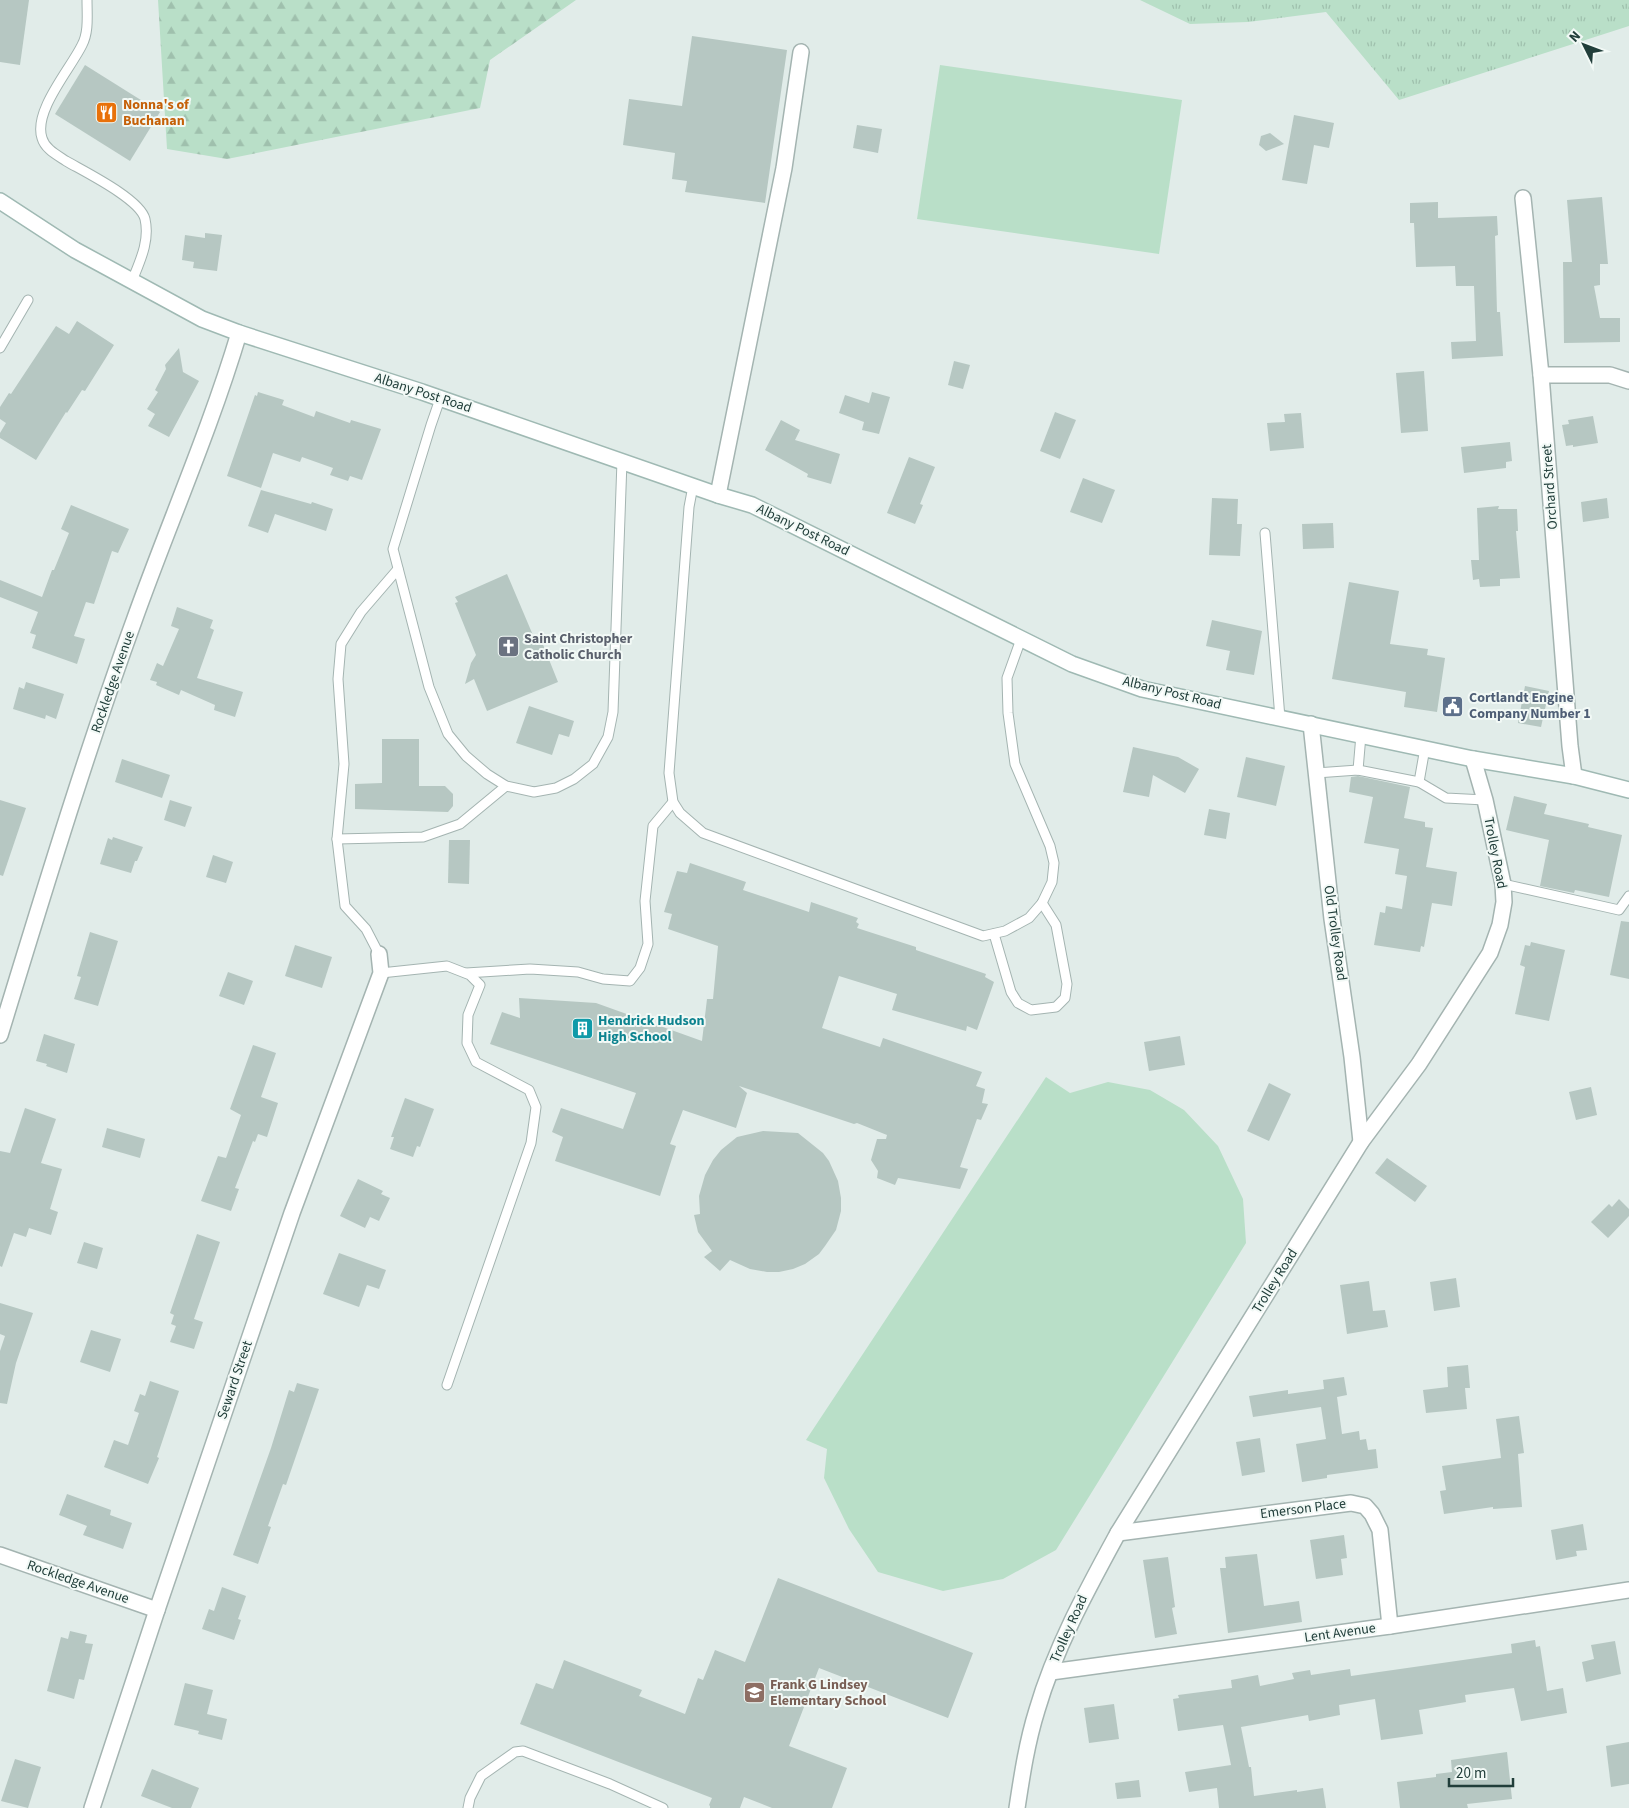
<svg xmlns="http://www.w3.org/2000/svg" width="1629" height="1808" font-family="'Source Sans 3',sans-serif">
<style>
.grass{fill:url(#grass-tufts)}
.forest{fill:url(#forest-firs)}
.green{fill:#b9dfc8}
.building{fill:#b6c7c2}
.lines{fill:none;stroke-linecap:round;stroke-linejoin:round}
.service-casing{stroke:#a4b4b1;stroke-width:11}
.minor-casing{stroke:#a4b4b1;stroke-width:18}
.tertiary-casing{stroke:#a4b4b1;stroke-width:18}
.secondary-casing{stroke:#9fb9b3;stroke-width:18}
.service{stroke:#fff;stroke-width:9}
.minor{stroke:#fff;stroke-width:15}
.tertiary{stroke:#fff;stroke-width:15}
.secondary{stroke:#fff;stroke-width:15}
.labels{text-anchor:middle;dominant-baseline:central;stroke-width:4;stroke-linejoin:round;paint-order:stroke}
.food-label{font-size:14px;font-weight:bold;fill:#c56008;stroke:#f2f9f6;text-anchor:start}
.street-label{font-size:14px;fill:#213e3a;stroke:#f2f9f6}
.worship-label{font-size:14px;font-weight:bold;fill:#5b616d;stroke:#f2f9f6;text-anchor:start}
.service-label{font-size:14px;font-weight:bold;fill:#4e5e75;stroke:#f2f9f6;text-anchor:start}
.culture-label{font-size:14px;font-weight:bold;fill:#0d838f;stroke:#f2f9f6;text-anchor:start}
.education-label{font-size:14px;font-weight:bold;fill:#785e54;stroke:#f2f9f6;text-anchor:start}
</style>
<defs>
<pattern id="grass-tufts" width="24" height="20" patternUnits="userSpaceOnUse" patternTransform="scale(1.25)"><rect width="24" height="20" fill="#b9dfc8"/><path d="M3 7l-1-3M5 7V3M7 7l1-3M15 17l-1-3M17 17v-4M19 17l1-3" fill="none" stroke="#9fc0ad"/></pattern>
<pattern id="forest-firs" width="22" height="20" patternUnits="userSpaceOnUse" patternTransform="scale(1.25)"><rect width="22" height="20" fill="#b9dfc8"/><path d="M5 1l3.5 6h-7zM16 11l3.5 6h-7z" fill="#9fc0ad"/></pattern>
</defs>
<rect width="100%" height="100%" fill="#e1ece9"/>
<path class="grass" d="M1140 0H1629V26L1399 100 1326 12 1248 22 1190 24Z"/>
<path class="forest" d="M158 0H576L490 60 480 108 227 159 167 149Z"/>
<g class="green">
<path d="M940 65 1182 100 1159 254 917 219Z"/>
<path d="M1046 1077 1070 1093 1108 1082 1150 1090 1184 1110 1218 1146 1243 1199 1246 1243 1056 1550 1003 1579 943 1591 878 1572 849 1529 824 1478 827 1449 806 1440Z"/>
</g>
<g class="building">
<path d="M0 0H29L20 65 0 62Z"/>
<path d="M692 36 787 50 765 203 685 192 687 181 672 179 675 153 623 145 629 99 682 106Z"/>
<path d="M85 65 160 112 130 161 55 114Z"/>
<path d="M1294 115 1334 123 1329 148 1314 145 1307 184 1282 180Z"/>
<path d="M857 125 882 129 878 153 853 148Z"/>
<path d="M1270 133 1284 144 1266 151 1259 145 1261 136Z"/>
<path d="M1602 197 1608 264H1600V285L1594 286 1600 318H1620V342L1564 343 1563 262H1572L1567 200Z"/>
<path d="M1438 202V218L1497 216 1498 235 1495 236 1497 312H1500L1503 356 1452 359 1451 342 1476 341 1474 286H1456L1455 266 1416 267 1414 223H1410V203Z"/>
<path d="M205 233 222 235 217 271 193 268 194 262 182 260 185 235 205 238Z"/>
<path d="M77 321 114 345 85 391 82 390 67 413 66 412 36 460 0 438V433L6 423 0 419V407L9 393 11 394 56 326 69 334Z"/>
<path d="M179 348 183 372 199 381 169 437 148 426 155 414 147 409 158 392 155 390 166 369 165 365Z"/>
<path d="M954 361 970 365 963 389 948 385Z"/>
<path d="M1424 371 1428 431 1401 433 1396 373Z"/>
<path d="M258 392 284 400 282 405 314 417 316 411 350 423 351 420 381 429 362 480 350 476 348 481 330 475 333 468 302 457 300 462 273 453 261 488 227 476 255 395 257 396Z"/>
<path d="M872 392 890 397 879 434 862 430 864 422 839 413 845 395 869 403Z"/>
<path d="M1055 412 1076 420 1060 459 1040 451Z"/>
<path d="M1301 413 1304 448 1270 451 1267 423 1285 422 1284 414Z"/>
<path d="M1593 416 1598 443 1573 447V445L1566 446 1562 425 1569 424 1568 420Z"/>
<path d="M781 420 800 430 795 440 840 454 831 484 807 477 808 474 765 450Z"/>
<path d="M1510 442 1512 461 1506 462V468L1464 473 1461 447Z"/>
<path d="M909 457 935 467 920 504 923 505 915 524 887 513Z"/>
<path d="M1083 478 1115 490 1102 523 1070 512Z"/>
<path d="M261 490 311 504 312 502 333 509 326 531 275 514 268 533 248 526Z"/>
<path d="M1212 498 1238 499 1237 524H1242L1240 556 1209 555Z"/>
<path d="M1607 498 1609 518 1583 522 1581 502Z"/>
<path d="M71 505 129 529 118 553 112 551 94 604 86 602 74 636 85 639 77 664 32 648 36 635 30 633 38 612 0 597V580L42 597 52 570H54L69 533 61 529Z"/>
<path d="M1499 506 1498 509H1517L1518 531H1516L1520 578 1500 579V586L1480 587 1479 579 1473 580 1471 560H1479L1477 508Z"/>
<path d="M1333 523 1334 548 1303 549 1302 524Z"/>
<path d="M507 574 535 640 540 637 558 682 487 711 474 679 465 684 471 663 476 655 455 603 458 602 455 597Z"/>
<path d="M1349 582 1399 591 1390 644 1428 649 1427 655 1445 658 1437 712 1404 707 1406 692 1332 679Z"/>
<path d="M177 607 213 620 210 628 214 630 197 678 243 692 235 717 214 710 215 705 181 690 179 695 156 685 157 682 150 680 157 663 163 666 179 629 171 626Z"/>
<path d="M1212 620 1262 631 1254 675 1226 670 1230 651 1206 646Z"/>
<path d="M26 682 64 694 56 719 46 715 45 719 13 709 19 687 24 689Z"/>
<path d="M1525 686 1549 691 1541 727 1518 723Z"/>
<path d="M529 706 574 721 569 737 559 734 552 755 516 743Z"/>
<path d="M382 739H419V786H445L453 794V806L448 812 355 809V784L382 783Z"/>
<path d="M1133 747 1178 757 1199 769 1185 793 1153 775 1149 797 1123 792Z"/>
<path d="M1246 757 1285 766 1276 806 1237 797Z"/>
<path d="M122 759 170 775 162 798 115 782Z"/>
<path d="M1358 776 1410 787 1404 818 1425 822V827L1433 828 1426 867 1457 872 1452 906 1432 903 1424 947 1421 946 1420 952 1374 945 1380 912 1385 913 1386 906 1402 909 1407 876 1395 874 1399 849 1364 843 1373 797 1349 792 1351 777Z"/>
<path d="M1514 796 1547 804 1544 814 1589 824 1588 827 1622 835 1609 897 1575 890 1574 893 1540 886 1549 840 1506 830Z"/>
<path d="M0 800 26 808 3 876 0 875Z"/>
<path d="M170 800 192 807 185 827 164 820Z"/>
<path d="M1209 809 1230 813 1226 839 1204 835Z"/>
<path d="M113 837 143 847 137 861H135L131 873 100 864 108 838 112 840Z"/>
<path d="M449 840H470L469 884 448 883Z"/>
<path d="M213 855 233 862 226 883 206 877Z"/>
<path d="M690 863 746 882 743 890 809 912 811 902 858 918 856 922 859 924 857 928 916 947V950L986 974 985 977 994 982 977 1030 967 1026 966 1031 892 1010 897 994 839 976 822 1028 880 1047 883 1038 982 1072 976 1086 985 1089 982 1103 988 1104 981 1120 977 1119 960 1167 968 1169 960 1189 898 1178 895 1185 877 1178 878 1171 871 1160 877 1139H886L887 1135 857 1123 854 1124 739 1086 747 1093 736 1128 683 1110 670 1144 676 1146 660 1196 555 1161 563 1137 552 1132 561 1108 623 1129 636 1093 490 1044 502 1012 520 1018 519 998 596 1003 702 1041 707 999H713L718 946 668 929 672 914 664 912 677 871 687 873Z"/>
<path d="M1621 921 1629 922V979L1610 975Z"/>
<path d="M90 932 118 941 98 1006 74 999 81 977 77 976Z"/>
<path d="M1531 942 1565 950 1549 1021 1515 1014 1525 967 1520 965 1525 945 1530 946Z"/>
<path d="M295 945 332 957 322 988 285 976Z"/>
<path d="M228 972 253 981 244 1005 219 996Z"/>
<path d="M44 1034 75 1044 67 1073 46 1066 47 1064 36 1061Z"/>
<path d="M1180 1036 1185 1065 1149 1071 1144 1042Z"/>
<path d="M253 1045 276 1053 261 1097 278 1103 267 1137 258 1134 255 1142 253 1141 235 1188 239 1189 231 1211 201 1201 218 1156 226 1158 241 1115 230 1109Z"/>
<path d="M1269 1083 1291 1094 1269 1141 1247 1131Z"/>
<path d="M1591 1087 1597 1115 1576 1120 1569 1092Z"/>
<path d="M405 1098 434 1109 420 1147 417 1146 413 1157 390 1149 394 1137H391Z"/>
<path d="M25 1108 56 1119 41 1163 62 1169 50 1209 58 1212 51 1235 29 1228 26 1237 14 1233 2 1267 0 1266V1151L10 1153Z"/>
<path d="M107 1128 145 1139 140 1158 102 1147Z"/>
<path d="M763 1131 798 1133 823 1153 829 1161 838 1181 841 1198V1211L836 1230 825 1246 819 1254 805 1264 793 1269 779 1272H767L750 1269 730 1260 720 1271 704 1257 712 1251 698 1232 694 1215 700 1214 699 1196 705 1175 713 1160 721 1150 737 1137Z"/>
<path d="M1387 1158 1427 1186 1415 1202 1375 1173Z"/>
<path d="M358 1179 383 1191 381 1194 390 1198 379 1221 370 1217 365 1228 340 1216Z"/>
<path d="M1619 1199 1629 1209V1216L1608 1238 1591 1222 1609 1204 1612 1207Z"/>
<path d="M197 1234 220 1242 194 1319 203 1322 194 1349 170 1342 176 1326 171 1324 174 1315 170 1313Z"/>
<path d="M84 1242 103 1248 97 1269 77 1263Z"/>
<path d="M339 1253 386 1270 379 1289 367 1285 359 1307 323 1294Z"/>
<path d="M1456 1278 1460 1307 1434 1311 1430 1282Z"/>
<path d="M1369 1281 1373 1311 1385 1310 1388 1327 1347 1334 1340 1285Z"/>
<path d="M0 1303 33 1313 16 1363 7 1404 0 1403V1351L5 1336 0 1334Z"/>
<path d="M91 1330 121 1339 110 1372 80 1362Z"/>
<path d="M1468 1365 1470 1388H1465L1467 1409 1426 1413 1423 1390 1448 1387 1447 1367Z"/>
<path d="M1344 1377 1347 1395 1337 1397 1342 1434 1359 1431 1360 1440 1366 1439 1368 1450 1376 1449 1378 1468 1327 1475V1478L1302 1482 1296 1444 1326 1439 1321 1407 1253 1417 1249 1396 1288 1390V1394L1324 1389 1323 1380Z"/>
<path d="M150 1381 179 1391 157 1457 159 1458 148 1484 104 1467 114 1440 128 1445 139 1413 134 1411 140 1394 145 1396Z"/>
<path d="M297 1383 319 1389 286 1485 283 1484 268 1526 271 1527 258 1564 233 1555 271 1448 289 1390 294 1392Z"/>
<path d="M1519 1416 1524 1453 1518 1454 1522 1507 1493 1509V1507L1444 1514 1440 1491 1446 1490 1442 1466 1501 1458 1496 1419Z"/>
<path d="M1260 1438 1265 1472 1242 1476 1236 1442Z"/>
<path d="M67 1494 111 1510 110 1515 132 1523 123 1549 83 1535 87 1526 59 1515Z"/>
<path d="M1583 1524 1587 1550 1576 1551 1577 1556 1556 1560 1551 1530Z"/>
<path d="M1344 1535 1347 1558 1341 1559 1343 1575 1316 1579 1310 1540Z"/>
<path d="M1257 1554 1264 1606 1299 1601 1302 1622 1228 1633 1220 1568H1226L1225 1557Z"/>
<path d="M1168 1557 1175 1607 1172 1608 1177 1634 1155 1638 1143 1560Z"/>
<path d="M778 1578 973 1653 948 1718 819 1668 789 1746 847 1768 832 1808H772L744 1797 740 1808H710V1806L709 1805 712 1798 520 1724 536 1683 553 1689 564 1660 642 1690 639 1696 685 1714 698 1678 703 1680 715 1650 745 1662Z"/>
<path d="M222 1587 246 1596 238 1619 241 1620 234 1640 202 1629 209 1609 214 1611Z"/>
<path d="M70 1631 87 1635 85 1643 93 1644 84 1680 79 1679 74 1699 47 1691 61 1637 68 1639Z"/>
<path d="M1535 1640 1536 1647 1540 1646 1547 1691 1563 1688 1567 1713 1521 1721 1514 1688 1465 1695 1466 1702 1419 1710 1423 1734 1381 1740 1375 1699 1339 1705 1340 1715 1309 1721 1308 1715 1241 1727 1249 1767H1251L1254 1796 1297 1790V1792L1323 1788 1326 1808H1219L1217 1788 1189 1792 1185 1772 1231 1765 1223 1725 1178 1731 1173 1699 1179 1698 1178 1695 1232 1688 1231 1680 1258 1675 1260 1686 1294 1679 1292 1673 1310 1670 1311 1675 1350 1669 1351 1676 1512 1653 1511 1644Z"/>
<path d="M1615 1641 1621 1674 1586 1682 1582 1662 1594 1659 1591 1645Z"/>
<path d="M185 1683 213 1690 207 1714 227 1719 222 1740 198 1734 199 1731 174 1725Z"/>
<path d="M1114 1704 1119 1739 1089 1743 1084 1708Z"/>
<path d="M1629 1742V1784L1611 1787 1606 1746Z"/>
<path d="M1507 1752 1512 1799 1467 1804 1468 1808H1400L1397 1782 1436 1777V1774L1452 1772 1451 1760Z"/>
<path d="M15 1759 41 1767 28 1808 1 1801Z"/>
<path d="M152 1769 199 1788 191 1808H172L141 1796Z"/>
<path d="M1139 1780 1141 1797 1117 1799 1115 1783Z"/>
</g>
<g class="lines">
<defs>
<g id="service">
<path d="M87 0C87 15 89 32 82 45 71 68 33 111 42 138 45 149 57 155 66 161 85 172 140 199 145 219 150 241 140 261 132 281"/>
<path d="M0 348 28 300"/>
<path d="M440 399 431 425 393 549 429 687 448 734 466 756 487 774 506 786 534 792 556 788 574 779 593 764 608 737 613 712 622 461"/>
<path d="M693 486 689 507 669 773 673 802 680 813 703 833 983 936 1005 931 1029 918 1042 903 1052 882 1054 863 1050 846 1015 764 1008 713 1007 678 1021 639"/>
<path d="M1265 533 1280 718"/>
<path d="M1358 770 1361 735"/>
<path d="M1316 773 1358 770 1419 782 1446 798 1485 800"/>
<path d="M1419 782 1425 748"/>
<path d="M337 839 423 837 460 824 506 786"/>
<path d="M1503 884 1619 910 1629 896"/>
<path d="M994 934 1011 992 1018 1003 1031 1010 1056 1007 1065 998 1067 984 1056 925 1042 903"/>
<path d="M379 954 366 929 345 906 337 839 344 764 338 679 341 644 361 612 398 569"/>
<path d="M381 973 447 966 470 975 480 985 468 1015 467 1043 476 1062 529 1090 536 1107 531 1143 447 1385"/>
<path d="M466 973 530 969 578 972 603 979 630 981 640 968 648 944 645 901 653 826 673 802"/>
<path d="M468 1808 470 1798 481 1776 515 1752 523 1751 610 1784 663 1808"/>
</g>
<g id="minor">
<path d="M1523 198 1541 375 1570 746 1574 776"/>
<path d="M1541 375H1610L1629 381"/>
<path d="M718 495 784 168 801 52"/>
<path d="M0 1035C43 895 85 755 135 618 169 523 210 430 239 333"/>
<path d="M1118 1533 1351 1503 1365 1506 1372 1514 1380 1530 1390 1626"/>
<path d="M0 1555 157 1610"/>
<path d="M1051 1672 1390 1626 1629 1590"/>
<path d="M92 1808 157 1610 292 1213 381 973 379 954"/>
</g>
<g id="tertiary">
<path d="M1311 724 1332 919 1352 1057 1361 1142"/>
<path d="M1017 1808C1022 1775 1027 1742 1037 1710 1055 1648 1087 1590 1118 1533L1361 1142 1419 1064 1490 953 1500 925 1504 902 1503 884 1485 800 1473 759"/>
</g>
<path id="secondary" d="M0 201 75 250 202 319 239 333 422 392 718 495 752 505 1072 664 1142 689 1473 759 1574 776 1629 790"/>
</defs>
<use href="#service" class="service-casing"/>
<use href="#minor" class="minor-casing"/>
<use href="#tertiary" class="tertiary-casing"/>
<use href="#secondary" class="secondary-casing"/>
<use href="#service" class="service"/>
<use href="#minor" class="minor"/>
<use href="#tertiary" class="tertiary"/>
<use href="#secondary" class="secondary"/>
</g>
<defs>
<symbol id="restaurant-square" viewBox="-11 -11 22 22"><rect x="-9" y="-9" width="18" height="18" rx="4" fill="#e8710a" stroke="#f2f9f6"/><path d="M-5-6h1v4h1v-4h1v4h1v-4h1v5L-1.5 .5V6h-2V.5L-5-1ZM5-6V6H3V1.5H1.5Q1.5-4 5-6Z" fill="#fff"/></symbol>
<symbol id="church-square" viewBox="-11 -11 22 22"><rect x="-9" y="-9" width="18" height="18" rx="4" fill="#6b7280" stroke="#f2f9f6"/><path d="M-1.2-6h2.4v3.5h3.3v2.4h-3.3V6h-2.4V-.1h-3.3v-2.4h3.3Z" fill="#fff"/></symbol>
<symbol id="civic-square" viewBox="-11 -11 22 22"><rect x="-9" y="-9" width="18" height="18" rx="4" fill="#5c6f8a" stroke="#f2f9f6"/><path d="M-.6-6.5H3V-4.5H.6V-3L4-1V1h2V6H-6V1h2V-1L-.6-3ZM-1.2 2.5V6h2.4V2.5Z" fill="#fff"/></symbol>
<symbol id="building-square" viewBox="-11 -11 22 22"><rect x="-9" y="-9" width="18" height="18" rx="4" fill="#0f9aa8" stroke="#f2f9f6"/><path d="M-4-6H4V6H1V3H-1V6H-4ZM-2.5-4.3h1.7v1.8h-1.7ZM.8-4.3h1.7v1.8H.8ZM-2.5-1h1.7V.8h-1.7ZM.8-1h1.7V.8H.8Z" fill="#fff"/></symbol>
<symbol id="school-square" viewBox="-11 -11 22 22"><rect x="-9" y="-9" width="18" height="18" rx="4" fill="#8d6e63" stroke="#f2f9f6"/><path d="M0-5L7-2L0 1L-7-2ZM-4 1L0 2.5L4 1V4Q0 6-4 4Z" fill="#fff"/></symbol>
</defs>
<g fill-rule="evenodd">
<use href="#restaurant-square" x="94" y="100" width="25" height="25"/>
<use href="#church-square" x="496" y="634" width="25" height="25"/>
<use href="#civic-square" x="1440" y="694" width="25" height="25"/>
<use href="#building-square" x="570" y="1016" width="25" height="25"/>
<use href="#school-square" x="742" y="1680" width="25" height="25"/>
</g>
<g class="labels">
<g class="food-label">
<text x="123" y="105">Nonna's of<tspan x="123" dy="16">Buchanan</tspan></text>
</g>
<g class="street-label">
<text transform="translate(423 393) rotate(18)">Albany Post Road</text>
<text transform="translate(1550 487) rotate(-94)">Orchard Street</text>
<text transform="translate(803 530) rotate(26)">Albany Post Road</text>
<text transform="translate(113 682) rotate(-71)">Rockledge Avenue</text>
<text transform="translate(1172 693) rotate(14)">Albany Post Road</text>
<text transform="translate(1495 853) rotate(79)">Trolley Road</text>
<text transform="translate(1335 933) rotate(82)">Old Trolley Road</text>
<text transform="translate(1275 1281) rotate(-58)">Trolley Road</text>
<text transform="translate(235 1380) rotate(-71)">Seward Street</text>
<text transform="translate(1303 1509) rotate(-7)">Emerson Place</text>
<text transform="translate(78 1582) rotate(19)">Rockledge Avenue</text>
<text transform="translate(1069 1629) rotate(-66)">Trolley Road</text>
<text transform="translate(1340 1633) rotate(-8)">Lent Avenue</text>
</g>
<g class="worship-label">
<text x="524" y="639">Saint Christopher<tspan x="524" dy="16">Catholic Church</tspan></text>
</g>
<g class="service-label">
<text x="1469" y="698">Cortlandt Engine<tspan x="1469" dy="16">Company Number 1</tspan></text>
</g>
<g class="culture-label">
<text x="598" y="1021">Hendrick Hudson<tspan x="598" dy="16">High School</tspan></text>
</g>
<g class="education-label">
<text x="770" y="1685">Frank G Lindsey<tspan x="770" dy="16">Elementary School</tspan></text>
</g>
</g>
<g transform="translate(1584 45) rotate(312)" stroke="#f2f9f6" stroke-width="4" paint-order="stroke">
<path d="M0-4L9 19L0 12L-9 19Z" fill="#213e3a"/>
<text y="-8" font-size="14" font-weight="bold" text-anchor="middle" fill="#213e3a">N</text>
</g>
<path d="M1449 1778v8h64v-8" fill="none" stroke="#213e3a" stroke-width="2.5"/>
<text x="1456" y="1778" font-size="15" fill="#213e3a" stroke="#f2f9f6" stroke-width="4" paint-order="stroke">20 m</text>
</svg>
